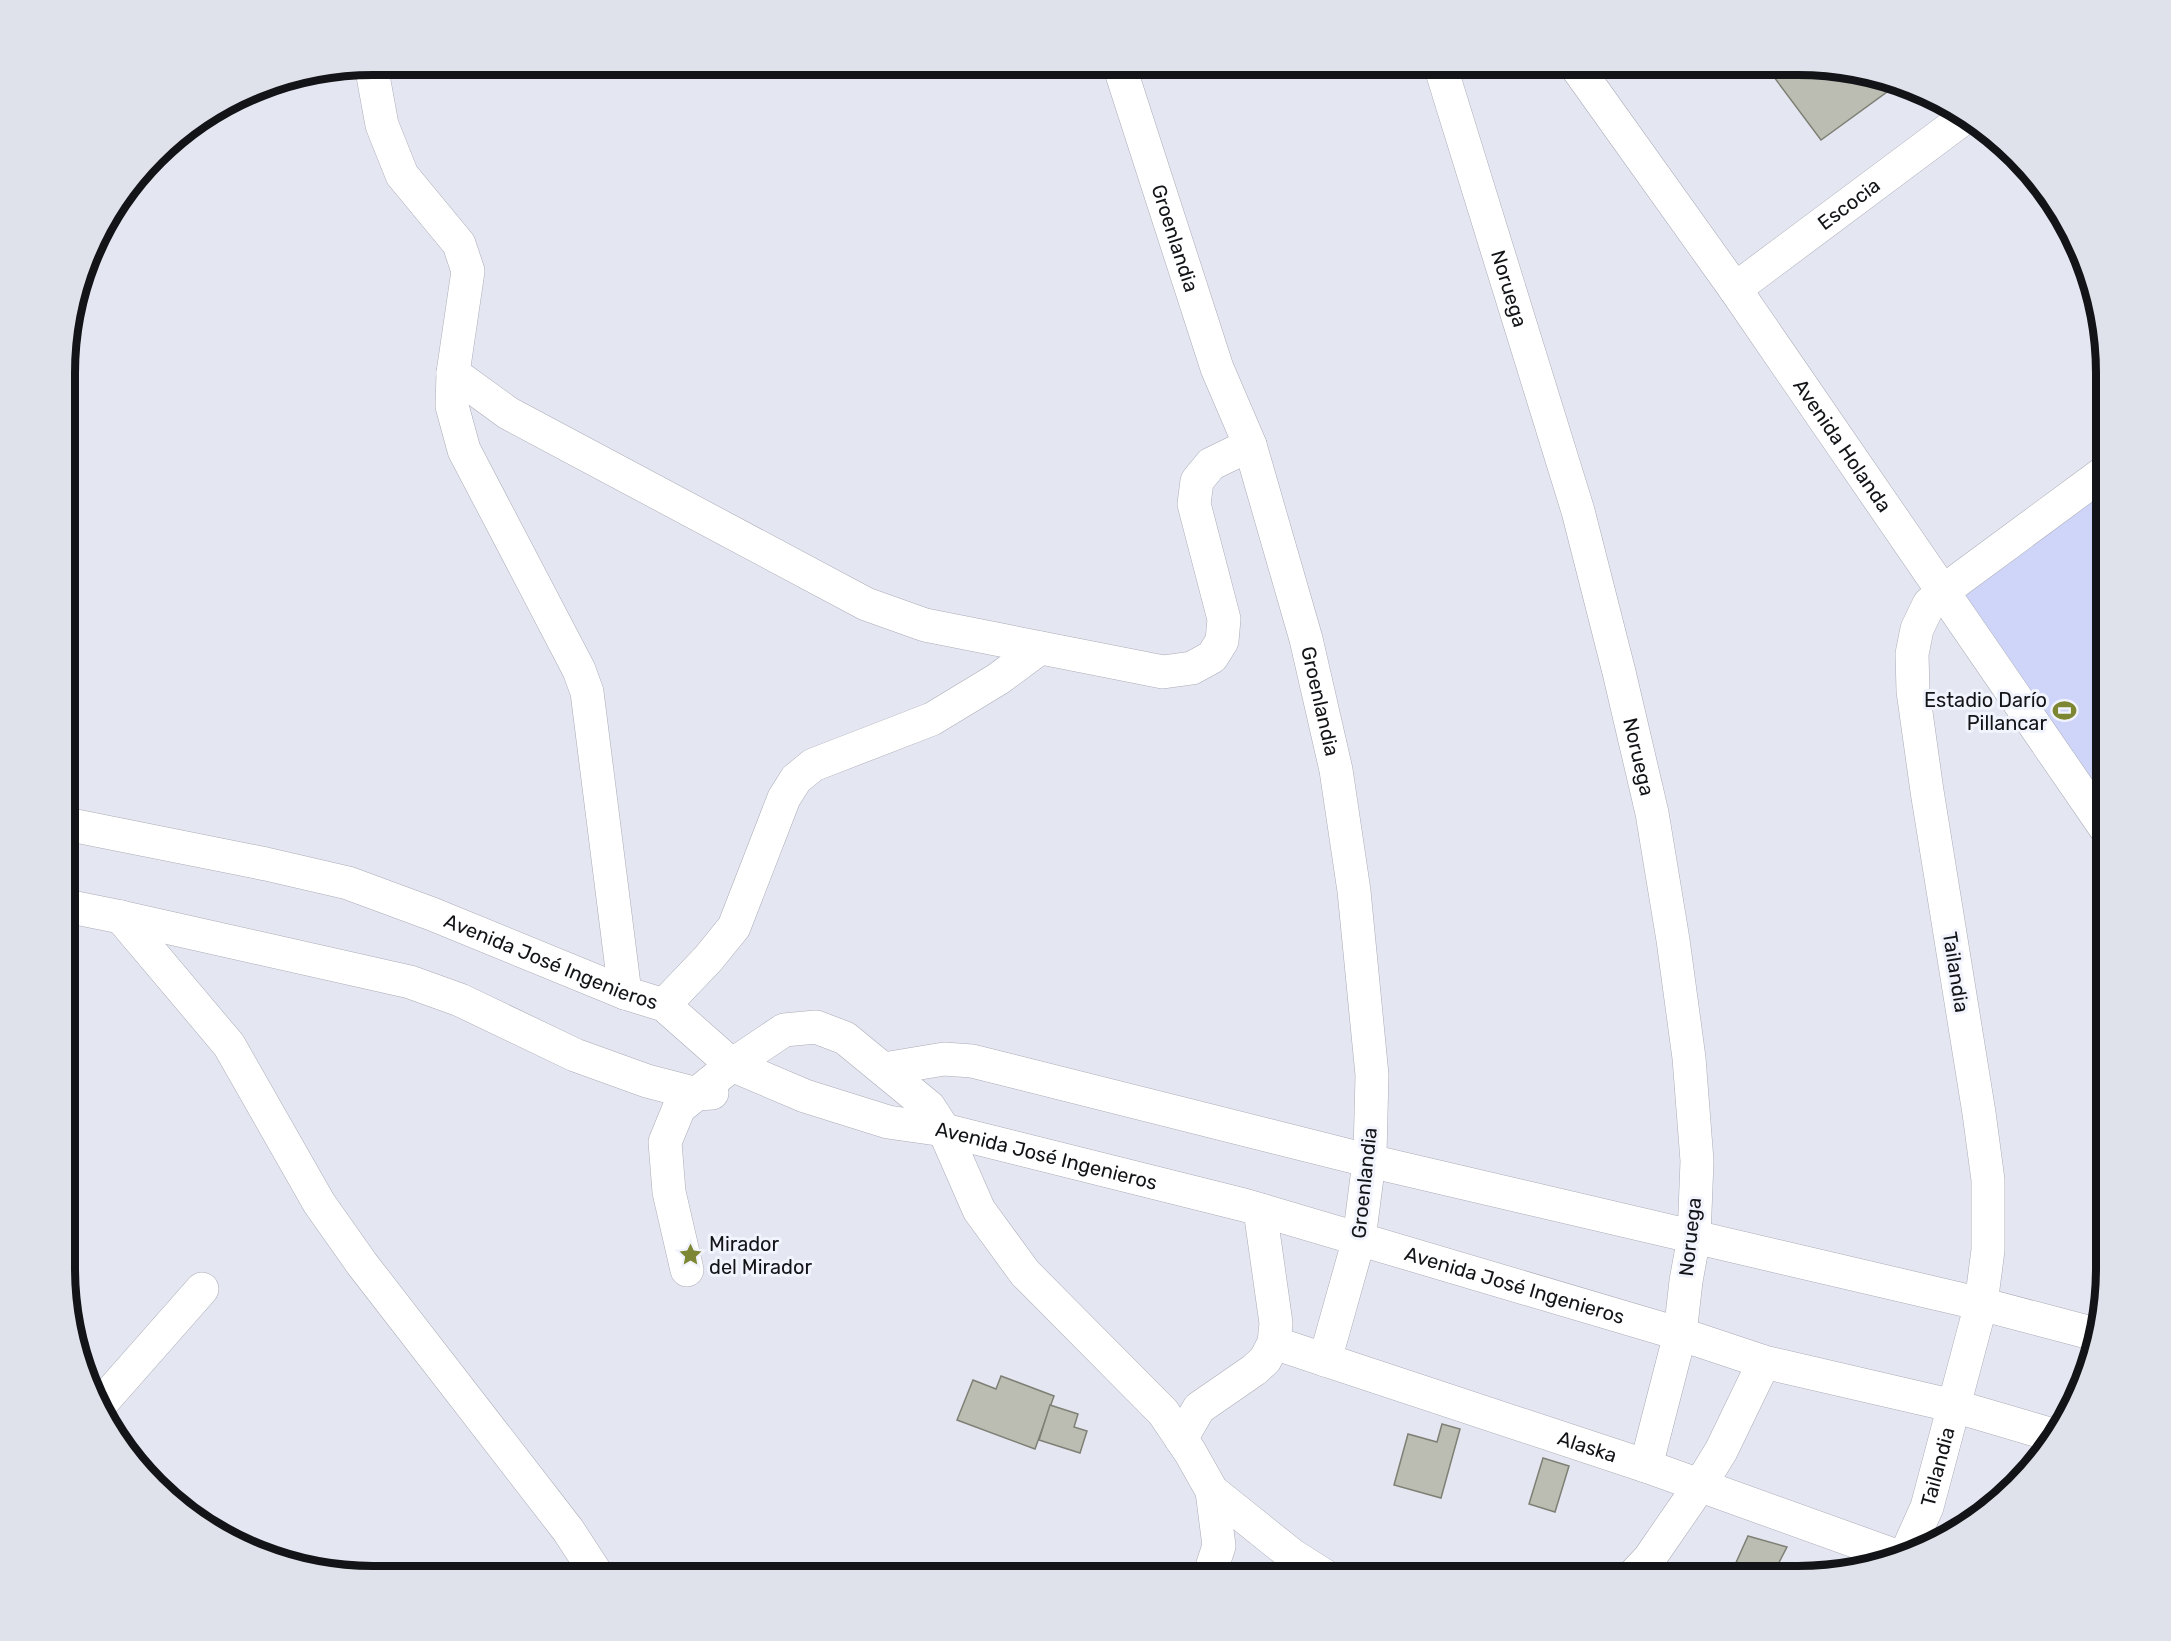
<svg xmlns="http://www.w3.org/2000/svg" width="2171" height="1641" font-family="Rubik,sans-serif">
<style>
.green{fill:#cfd5f8}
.building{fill:#bbbdb2;stroke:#7e8075;stroke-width:1.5}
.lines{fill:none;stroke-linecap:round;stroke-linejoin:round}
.minor-casing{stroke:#aaacb7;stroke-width:34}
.tertiary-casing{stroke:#aaacb7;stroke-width:34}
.minor{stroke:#fff;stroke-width:33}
.tertiary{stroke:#fff;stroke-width:33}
.labels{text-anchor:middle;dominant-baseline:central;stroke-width:6;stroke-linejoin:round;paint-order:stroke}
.street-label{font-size:20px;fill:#131418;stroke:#f2f4fd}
.poi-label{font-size:20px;fill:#131418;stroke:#f2f4fd;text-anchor:end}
.rim{fill:none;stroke:#131418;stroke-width:8}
</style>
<rect width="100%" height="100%" fill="#e4e6f2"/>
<path class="green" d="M2106 471V829L1942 592Z"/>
<g class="building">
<path d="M1765 65H1818L1885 81 1891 89 1821 140Z"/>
<path d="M1001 1376 1054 1396 1035 1449 957 1420 973 1380 996 1389Z"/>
<path d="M1050 1405 1078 1414 1074 1427 1087 1431 1080 1453 1039 1440Z"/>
<path d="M1442 1424 1460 1429 1441 1498 1394 1485 1408 1434 1437 1442Z"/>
<path d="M1543 1458 1569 1466 1555 1512 1529 1504Z"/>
<path d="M1748 1536 1787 1547 1772 1576H1730Z"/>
</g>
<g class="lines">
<defs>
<g id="minor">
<path d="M371 65 382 125 402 175 459 244 468 271 453 373 452 406 464 450 579 670 587 692 625 993"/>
<path id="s1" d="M1119 65 1217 368 1250 445 1306 639 1336 770 1354 891 1372 1075 1370 1154 1359 1239 1325 1360"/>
<path id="s2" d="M1440 65 1578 511 1619 672 1652 813 1673 940 1689 1058 1697 1161 1694 1237 1686 1281 1680 1334 1646 1466"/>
<path id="s3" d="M1735 289 1964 118"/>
<path d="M453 373 508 413 866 604 925 625 1163 672 1192 668 1212 657 1222 641 1224 619 1194 504 1197 481 1211 464 1250 445"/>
<path id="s4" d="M66 824 266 864 348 883 432 914 625 993 664 1005 732 1065 805 1096 888 1122 944 1130 1244 1205 1680 1334 1764 1362 1954 1406 2053 1435"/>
<path d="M66 906 121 917 410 982 460 1000 575 1055 647 1081 697 1094 712 1093"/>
<path d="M121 917 229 1045 319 1203 362 1264 568 1530 598 1576"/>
<path d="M664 1005 708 959 734 927 784 798 796 779 813 765 932 719 998 679 1040 648"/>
<path d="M884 1069 944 1059 972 1061 1370 1161 1981 1304 2095 1334"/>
<path d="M687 1270 669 1192 665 1142 679 1108 732 1065 784 1030 816 1027 845 1038 929 1107 944 1130 979 1210 1025 1273 1163 1412 1190 1452 1212 1491 1292 1555 1325 1576"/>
<path id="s5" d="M1274 1343 1646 1466 1899 1557"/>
<path d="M98 1407 202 1289"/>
<path d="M1181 1439 1199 1408 1254 1370 1265 1360 1274 1343 1276 1323 1260 1210"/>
<path id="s6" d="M1906 1554 1927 1507 1981 1304 1988 1250V1180L1979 1113 1927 791 1913 691 1912 654 1917 629 1929 604 1942 592 2106 471"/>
<path d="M1209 1576 1219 1546 1212 1491"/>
<path d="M1633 1576 1649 1559 1700 1485 1721 1451 1764 1362"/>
</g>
<g id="tertiary">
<path id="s7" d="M1575 65 1735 289 2106 829"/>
</g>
</defs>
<use href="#minor" class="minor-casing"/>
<use href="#tertiary" class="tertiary-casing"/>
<use href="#minor" class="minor"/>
<use href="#tertiary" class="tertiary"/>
</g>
<defs>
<symbol id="stadium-bare" viewBox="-9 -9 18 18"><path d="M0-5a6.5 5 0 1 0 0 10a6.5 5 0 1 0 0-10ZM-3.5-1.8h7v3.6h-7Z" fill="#7d8632" stroke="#f2f4fd" stroke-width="2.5" paint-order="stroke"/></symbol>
<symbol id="sight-bare" viewBox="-9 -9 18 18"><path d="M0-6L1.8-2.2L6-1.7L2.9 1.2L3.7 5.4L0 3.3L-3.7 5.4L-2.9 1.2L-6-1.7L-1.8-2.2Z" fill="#7d8632" stroke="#f2f4fd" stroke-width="2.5" paint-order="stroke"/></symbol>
</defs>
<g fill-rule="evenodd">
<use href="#stadium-bare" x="2048" y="694" width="33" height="33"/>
<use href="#sight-bare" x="674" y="1238" width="33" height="33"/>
</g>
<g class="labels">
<g class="street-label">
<text stroke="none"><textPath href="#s3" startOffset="142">Escocia</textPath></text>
<text stroke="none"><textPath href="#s1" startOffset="182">Groenlandia</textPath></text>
<text stroke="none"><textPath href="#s2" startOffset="234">Noruega</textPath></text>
<text stroke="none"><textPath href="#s7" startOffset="465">Avenida Holanda</textPath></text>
<text stroke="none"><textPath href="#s1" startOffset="668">Groenlandia</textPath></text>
<text stroke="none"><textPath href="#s2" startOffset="720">Noruega</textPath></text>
<text stroke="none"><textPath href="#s4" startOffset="506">Avenida José Ingenieros</textPath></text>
<text transform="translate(1956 972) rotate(81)">Tailandia</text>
<text stroke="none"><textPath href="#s4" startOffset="1046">Avenida José Ingenieros</textPath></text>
<text transform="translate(1364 1183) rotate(-84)">Groenlandia</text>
<text transform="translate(1690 1237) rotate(-84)">Noruega</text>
<text stroke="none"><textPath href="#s4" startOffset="1532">Avenida José Ingenieros</textPath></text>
<text stroke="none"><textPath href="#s5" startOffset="330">Alaska</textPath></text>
<text stroke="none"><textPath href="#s6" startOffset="93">Tailandia</textPath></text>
</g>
<g class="poi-label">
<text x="2047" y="700">Estadio Darío<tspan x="2047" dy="23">Pillancar</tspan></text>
<text x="709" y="1244" text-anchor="start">Mirador<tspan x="709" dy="23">del Mirador</tspan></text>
</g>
</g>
<path d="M0 0H2171V1641H0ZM373 75H1798A298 298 0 0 1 2096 373V1268A298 298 0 0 1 1798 1566H373A298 298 0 0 1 75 1268V373A298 298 0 0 1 373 75Z" fill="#e0e2eb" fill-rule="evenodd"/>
<path class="rim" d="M373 75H1798A298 298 0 0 1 2096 373V1268A298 298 0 0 1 1798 1566H373A298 298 0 0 1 75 1268V373A298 298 0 0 1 373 75Z"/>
</svg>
